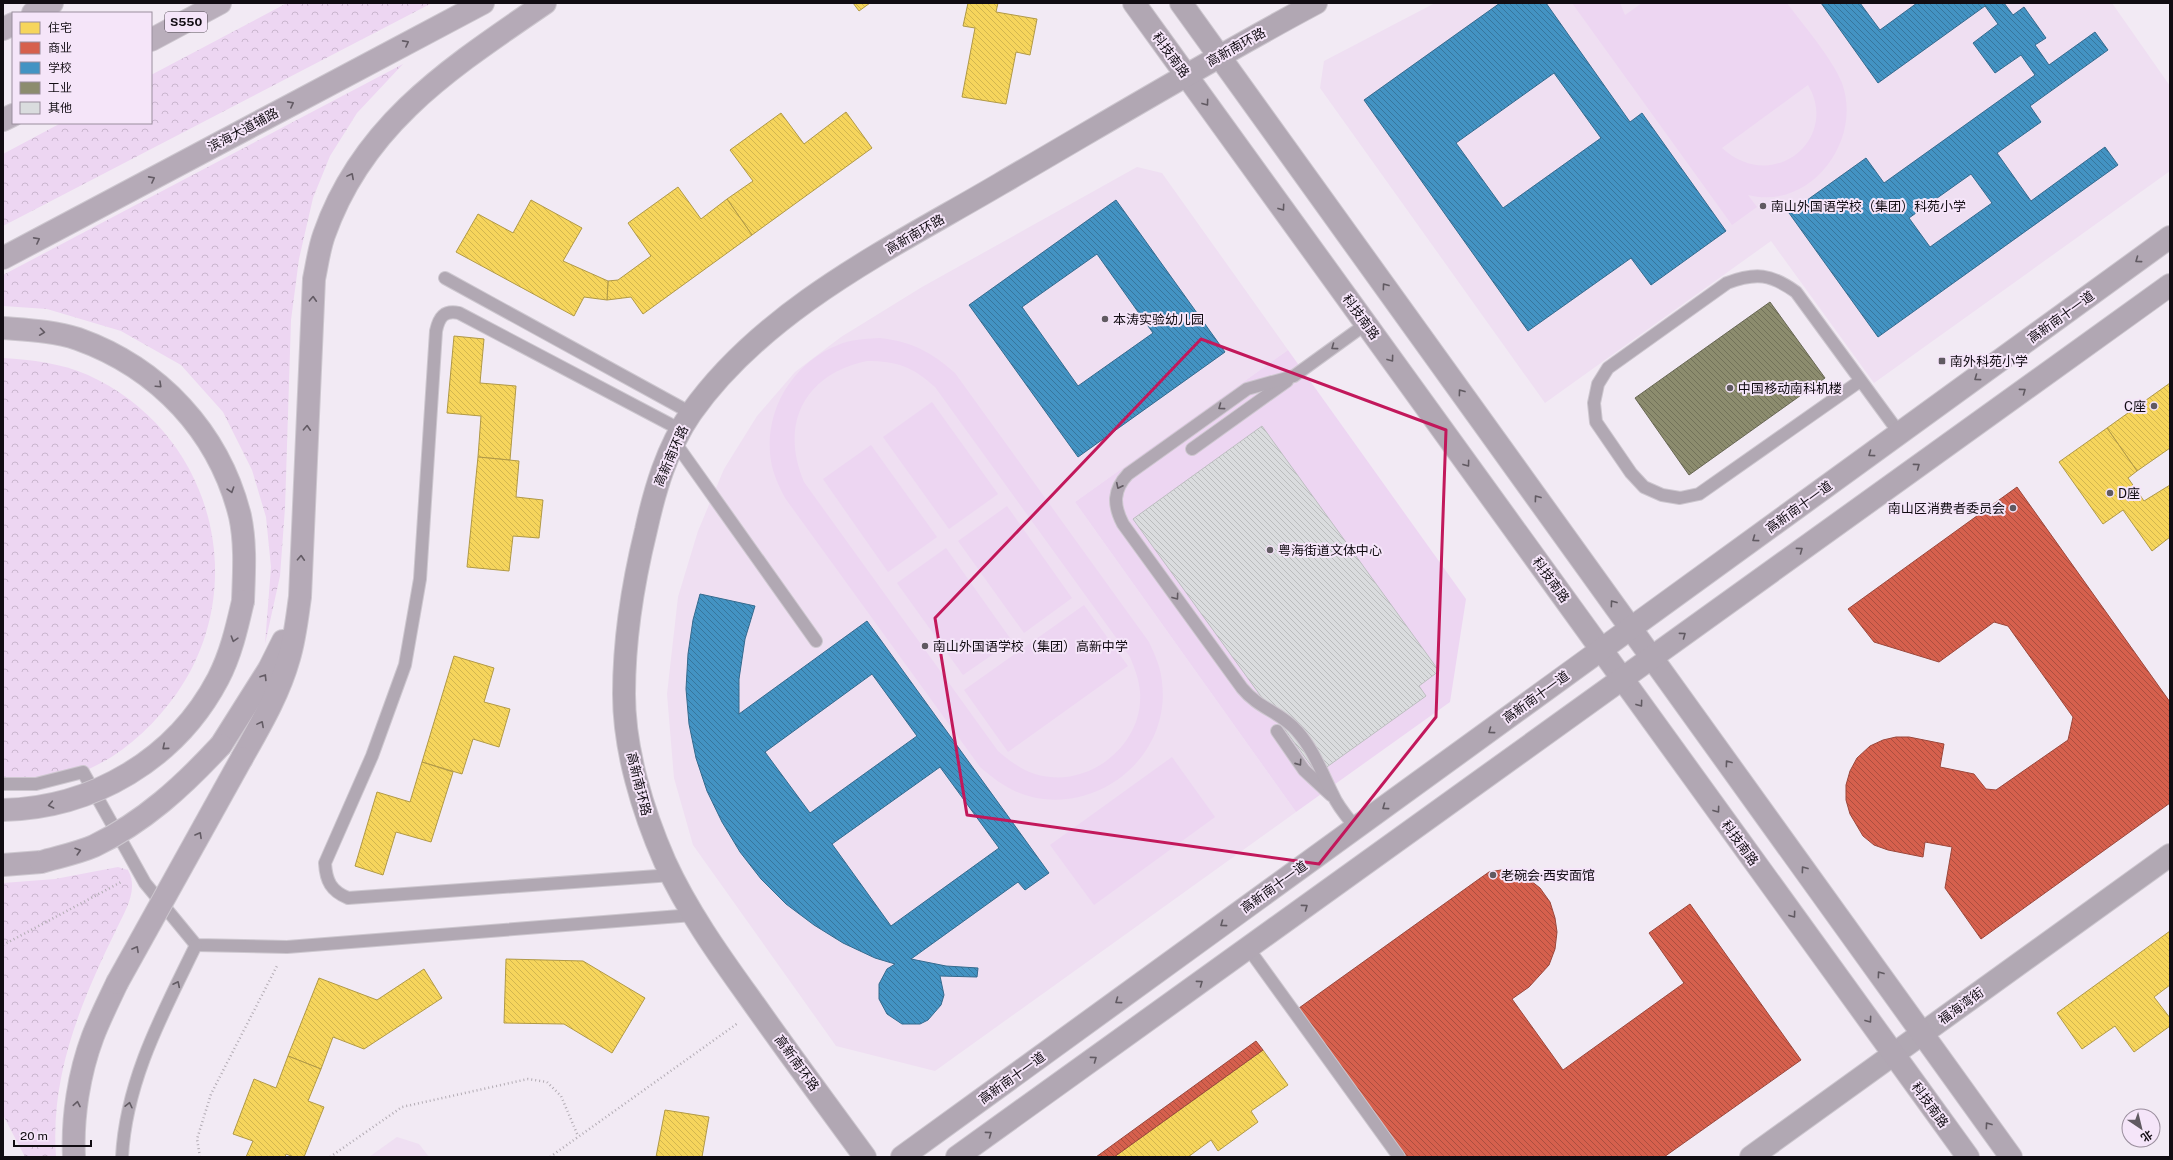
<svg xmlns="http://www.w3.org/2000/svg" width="2173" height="1160" font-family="'Public Sans','Noto Sans SC',sans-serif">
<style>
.built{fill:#efdff2}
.grass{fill:#edd6f2;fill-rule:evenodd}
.forest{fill:url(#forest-crowns)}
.homes{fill:url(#homes-back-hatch);stroke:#b19946}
.shops{fill:url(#shops-back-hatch);stroke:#9b473b}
.schools{fill:url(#schools-back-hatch);stroke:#346a8e;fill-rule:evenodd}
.industry{fill:url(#industry-back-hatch);stroke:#676652}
.building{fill:url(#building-back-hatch);stroke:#bdbec0}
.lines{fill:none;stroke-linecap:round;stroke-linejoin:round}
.lane-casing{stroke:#cdc7cf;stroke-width:14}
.street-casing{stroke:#cdc7cf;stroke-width:24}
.secondary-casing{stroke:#cdc7cf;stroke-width:24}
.primary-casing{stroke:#cdc7cf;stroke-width:24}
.highway-casing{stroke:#cdc7cf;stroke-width:24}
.path{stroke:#b2abb3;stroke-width:2.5;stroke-dasharray:1 3;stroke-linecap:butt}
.lane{stroke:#b1a8b3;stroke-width:12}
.street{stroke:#b1a8b3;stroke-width:22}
.secondary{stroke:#b1a7b3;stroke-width:22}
.primary{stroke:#b5aab7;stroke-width:22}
.highway{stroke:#b9aebb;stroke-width:22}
.primary-bridge-casing{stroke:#cdc7cf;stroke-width:24;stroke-linecap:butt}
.primary-bridge{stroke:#b5aab7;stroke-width:22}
.oneway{stroke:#635b64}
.oneway2{stroke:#615a62}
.marked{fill:none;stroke:#c2185b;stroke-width:3;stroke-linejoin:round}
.poi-dot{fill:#605a61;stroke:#f5e5f9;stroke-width:1.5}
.labels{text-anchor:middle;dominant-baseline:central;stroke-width:4;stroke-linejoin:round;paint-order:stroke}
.shield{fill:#f5e5f9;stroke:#554d57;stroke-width:1}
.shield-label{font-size:12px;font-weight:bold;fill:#110c12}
.street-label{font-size:13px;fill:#110c12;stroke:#f5e5f9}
.poi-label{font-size:13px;fill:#110c12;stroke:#f5e5f9;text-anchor:start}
</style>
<defs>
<pattern id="forest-crowns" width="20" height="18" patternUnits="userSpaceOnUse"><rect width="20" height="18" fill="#edd6f2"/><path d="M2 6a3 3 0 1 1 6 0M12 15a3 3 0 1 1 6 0" fill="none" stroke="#cab6ce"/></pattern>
<pattern id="homes-back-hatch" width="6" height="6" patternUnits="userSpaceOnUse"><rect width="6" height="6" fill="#f6d55c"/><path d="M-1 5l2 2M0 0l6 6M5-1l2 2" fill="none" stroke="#d2b64f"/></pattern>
<pattern id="shops-back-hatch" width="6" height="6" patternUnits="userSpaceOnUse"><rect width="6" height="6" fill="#d6604d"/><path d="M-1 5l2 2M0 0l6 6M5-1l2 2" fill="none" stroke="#ac4e3f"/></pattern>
<pattern id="schools-back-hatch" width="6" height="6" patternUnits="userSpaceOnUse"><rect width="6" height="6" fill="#4393c3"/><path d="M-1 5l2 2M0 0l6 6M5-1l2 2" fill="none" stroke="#37769d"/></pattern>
<pattern id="industry-back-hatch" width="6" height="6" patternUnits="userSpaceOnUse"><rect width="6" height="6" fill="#8c8c6e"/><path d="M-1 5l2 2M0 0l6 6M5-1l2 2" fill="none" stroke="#717159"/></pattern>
<pattern id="building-back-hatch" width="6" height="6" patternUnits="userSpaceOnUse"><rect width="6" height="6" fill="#dadcde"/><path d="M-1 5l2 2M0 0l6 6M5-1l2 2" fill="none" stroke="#babcbd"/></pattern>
</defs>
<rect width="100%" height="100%" fill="#f2eaf4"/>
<g class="built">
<path d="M1435 3H2112L2170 86V171L1874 383 1771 241 1545 403 1320 88 1324 61Z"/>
<path d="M1137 167 1162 173 1288 350 1075 502 1296 812 935 1071 836 1046 693 845 674 778 667 694 678 597 698 531 724 469 757 416 795 372 841 337 922 287Z"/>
<path d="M397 1137 419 1144 429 1157H369Z"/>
</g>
<g class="grass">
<path d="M1572 3H1620L1625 15 1642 3H1787C1804 26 1832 58 1842 83 1863 141 1810 211 1748 195L1757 207 1732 225ZM1808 85C1840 138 1774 195 1722 148Z"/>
<path d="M880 338C912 342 930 351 955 373L1149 642C1155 655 1161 668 1162 682 1171 755 1101 813 1032 797 1011 792 995 780 980 767L785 498C779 486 773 474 771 461 763 412 792 363 838 345 851 339 866 339 880 338ZM867 361C897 361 913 367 935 387L1130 657C1135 669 1139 680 1140 692 1144 743 1092 786 1043 776 1025 773 1011 762 998 751L804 482C779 423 805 374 867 361Z"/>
<path d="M1288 350 1466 599 1450 702 1296 812 1075 502Z"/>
<path d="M932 402 998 494 949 529 883 437Z"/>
<path d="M871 445 937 537 888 572 823 479Z"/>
<path d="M1007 506 1072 598 1024 633 958 541Z"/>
<path d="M946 548 1012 641 963 675 897 583Z"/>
<path d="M1084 605 1128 666 1008 752 964 690Z"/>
<path d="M1172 757 1215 817 1094 905 1050 845Z"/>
</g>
<g class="forest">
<path d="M287 3H432L3 226V154L61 123H151V75Z"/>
<path d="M403 64 357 113 330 156 313 198 299 259 291 320 285 508 280 576 265 644 271 567 266 517 252 470 223 412 181 365 121 331 47 309 3 306V275Z"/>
<path d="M3 358C32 360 61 363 88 375 211 431 253 583 177 693 155 724 126 752 91 768 63 780 33 784 3 788Z"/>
<path d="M118 867 128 870C139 890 125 911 116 930 81 1002 50 1075 56 1157H25L3 1115V883L55 879Z"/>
</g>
<g class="homes">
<path d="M853 3H870L859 11Z"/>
<path d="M968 3H998L996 12 1037 19 1030 55 1016 52 1006 104 962 97 975 28 963 26Z"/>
<path d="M846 112 872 148 752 235 727 199 753 181 730 150 781 113 804 144Z"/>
<path d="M678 187 701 219 727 199 752 235 643 314 631 297 607 300 608 281 618 280 651 256 628 223Z"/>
<path d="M531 200 582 228 563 261 608 281 607 300 584 297 574 316 456 252 478 214 513 233Z"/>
<path d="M454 336 484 339 480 383 516 386 510 460 478 457 481 416 447 413Z"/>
<path d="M2170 383V448L2137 471 2107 428Z"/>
<path d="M2107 428 2137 471 2128 478 2144 501 2170 485V537L2152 551 2123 510 2103 524 2059 462Z"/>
<path d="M478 457 519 461 516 497 543 500 539 538 513 536 509 571 467 567Z"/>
<path d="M2076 579 2170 712V780L2072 850 2067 842 2034 866 2039 873 1987 910 1982 904 1974 910 1949 875 1957 869 1951 862 2004 824 2015 839 2048 815 2036 800 2121 739 2030 612Z"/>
<path d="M454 656 494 668 484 702 510 709 499 747 473 739 462 774 422 762Z"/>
<path d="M422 762 453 772 431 842 396 832 383 875 355 866 377 792 410 802Z"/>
<path d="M1503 879 1526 912 1496 934 1525 975 1478 1008 1425 934Z"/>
<path d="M2170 931V985L2154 997 2170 1018V1026L2134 1052 2115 1026 2082 1049 2057 1013Z"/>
<path d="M506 959 583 961 645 998 612 1053 564 1024 504 1023Z"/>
<path d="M1383 964 1436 1038 1389 1072 1360 1031 1333 1050 1309 1016Z"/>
<path d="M424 969 442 998 364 1049 333 1037 321 1069 288 1056 319 978 377 1000Z"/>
<path d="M1727 991 1764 1043 1770 1039 1782 1055 1717 1102 1705 1086 1711 1082 1673 1030Z"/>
<path d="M1651 1045 1688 1097 1695 1092 1706 1108 1641 1155 1629 1139 1635 1135 1598 1083Z"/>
<path d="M1263 1050 1288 1085 1251 1111 1258 1122 1218 1151 1211 1140 1188 1157H1114Z"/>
<path d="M288 1056 321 1069 308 1101 324 1107 304 1157H294L286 1154 285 1157H246L253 1141 233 1134 254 1079 276 1088Z"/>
<path d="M1574 1102 1612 1154 1618 1150 1623 1157H1533L1521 1141Z"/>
<path d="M665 1110 709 1117 702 1157H656Z"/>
</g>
<g class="shops">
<path d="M2017 487 2170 702V803L1981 939 1945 888 1952 847 1925 842 1923 857 1888 850 1874 845 1863 836 1850 814 1846 800V785L1850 771 1857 758 1870 746 1883 740 1896 737H1909L1944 744 1940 767 1974 774 1986 789 1996 790 2068 740 2073 717 2008 626 1994 622 1939 662 1874 642 1848 609Z"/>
<path d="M1501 870 1516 872 1526 877 1540 888 1550 902 1555 918 1557 932 1555 949 1549 965 1529 987 1512 999 1563 1070 1684 983 1649 933 1690 904 1801 1060 1664 1157H1406L1299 1008 1479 879 1489 872Z"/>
<path d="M1256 1041 1263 1050 1114 1157H1096Z"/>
</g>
<g class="schools">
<path d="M1500 3H1546L1630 122 1642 113 1726 231 1651 285 1631 258 1528 331 1364 100ZM1554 73 1601 138 1503 208 1456 143Z"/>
<path d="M1821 3H1860L1880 30 1917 3H2004L2013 15 2024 7 2046 38 2035 45 2049 65 2095 32 2108 50 2030 106 2041 122 1997 153 2031 201 2105 147 2118 165 1878 337 1789 213 1866 158 1884 183 2035 75 2021 55 1995 73 1973 43 1998 24 1985 6 1878 83ZM1971 174 1992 203 1930 247 1909 218Z"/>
<path d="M1116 200 1225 352 1078 457 969 305ZM1097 254 1153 333 1078 386 1022 307Z"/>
<path d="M700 594 755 606 745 639 739 679V714L867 621 1049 873 1025 890 1018 882 911 959 946 966 978 968 977 977 940 976 944 995 941 1005 928 1020 920 1024H902L887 1014 879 999V984L887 969 895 964 875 958 843 943 814 925 786 904 761 879 740 852 722 822 707 791 696 758 689 724 686 689 688 654 693 620ZM872 674 917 736 810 813 765 752ZM940 767 999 848 891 926 832 844Z"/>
</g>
<path class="industry" d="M1770 302 1825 378 1689 475 1635 398Z"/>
<path class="building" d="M1262 426 1439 671 1419 686 1426 696 1317 774 1133 519Z"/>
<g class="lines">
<defs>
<g id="lane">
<path d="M445 278 691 413"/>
<path d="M1860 381 1699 494 1680 498 1662 495 1644 487 1631 473 1596 422 1594 403 1598 384 1608 368 1727 283C1756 272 1771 274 1796 292L1900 434"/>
<path d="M674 441 816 641"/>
<path d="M1192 449 1287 381"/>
<path d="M1277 731 1304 770 1331 795"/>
<path d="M3 784H36L83 772 145 883 196 945 287 947 693 915"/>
<path d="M1356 828C1348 818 1338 807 1333 795 1322 773 1314 750 1297 731 1281 712 1259 709 1242 688L1123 524C1113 505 1113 490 1128 474L1247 389 1294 376 1366 324"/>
<path d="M672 875 348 898C331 891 326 881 325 863L372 756 405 665 420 579 436 331C439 317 444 310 459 313L681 430"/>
<path d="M1248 948 1399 1157"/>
<path d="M122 1157C126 1080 163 1013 196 945"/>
</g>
<path id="street" d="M1751 1157 2170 855"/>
<g id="secondary">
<path d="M1134 3 1968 1157"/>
<path d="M1181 3 2011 1157"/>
<path d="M865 1157C826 1104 787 1051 749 997 718 954 687 910 665 862 643 812 624 750 624 694 624 639 633 583 646 530 655 489 667 448 691 413 765 308 893 247 1000 184 1105 123 1209 60 1316 3"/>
<path d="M902 1157 2170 237"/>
<path d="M957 1157 2170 285"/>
</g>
<g id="primary">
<path d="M3 258 483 3"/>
<path d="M3 328C28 330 54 331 78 339 159 368 219 432 240 516 246 544 244 573 243 601"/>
<path d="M221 745 269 669 283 641"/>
<path d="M242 758C260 726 279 694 289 658 295 638 297 618 300 597L314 279C317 265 319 249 324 235 363 123 452 67 545 3"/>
<path d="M3 865 41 862"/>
<path d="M74 1157C72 1118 79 1073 93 1036 100 1018 109 1000 117 983"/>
</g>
<g id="highway">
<path d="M33 13 52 3"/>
<path d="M3 29 13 24"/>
<path d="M151 40 220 3"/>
<path d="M3 120 13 115"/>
</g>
</defs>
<use href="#lane" class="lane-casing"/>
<use href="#street" class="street-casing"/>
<use href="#secondary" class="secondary-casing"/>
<use href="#primary" class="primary-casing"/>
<use href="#highway" class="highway-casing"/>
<g class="path">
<path d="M3 945 123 881"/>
<path d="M200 1157 197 1139 211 1094 277 966"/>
<path d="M330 1157 402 1107 528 1079 547 1082 561 1096 578 1136"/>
<path d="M550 1157 738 1023"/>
</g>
<use href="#lane" class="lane"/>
<use href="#street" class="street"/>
<use href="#secondary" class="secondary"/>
<use href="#primary" class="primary"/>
<use href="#highway" class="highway"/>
<defs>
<g id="primary-bridge">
<path d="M3 810C93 808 176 759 218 679 231 654 237 627 243 601"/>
<path d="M41 862C58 857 78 853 94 846 144 822 183 786 221 745"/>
<path d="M117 983 242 758"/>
</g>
</defs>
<use href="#primary-bridge" class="primary-bridge-casing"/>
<use href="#primary-bridge" class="primary-bridge"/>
</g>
<defs><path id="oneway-chevron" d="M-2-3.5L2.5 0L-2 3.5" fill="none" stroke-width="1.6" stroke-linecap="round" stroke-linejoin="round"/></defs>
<g class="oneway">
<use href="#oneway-chevron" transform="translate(406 43) rotate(-28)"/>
<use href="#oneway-chevron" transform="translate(291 104) rotate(-28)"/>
<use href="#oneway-chevron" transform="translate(351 176) rotate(-62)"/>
<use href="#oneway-chevron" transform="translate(152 179) rotate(-28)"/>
<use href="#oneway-chevron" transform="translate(37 240) rotate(-28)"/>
<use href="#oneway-chevron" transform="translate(313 299) rotate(-87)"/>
<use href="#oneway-chevron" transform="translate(42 332) rotate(8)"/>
<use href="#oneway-chevron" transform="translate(159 385) rotate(43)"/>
<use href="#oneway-chevron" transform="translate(307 428) rotate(-87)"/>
<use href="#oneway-chevron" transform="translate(231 490) rotate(72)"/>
<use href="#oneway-chevron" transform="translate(301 558) rotate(-87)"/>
<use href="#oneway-chevron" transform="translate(234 639) rotate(107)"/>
<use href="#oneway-chevron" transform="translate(264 677) rotate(-58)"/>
<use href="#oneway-chevron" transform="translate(261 724) rotate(-62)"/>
<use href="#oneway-chevron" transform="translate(165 747) rotate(140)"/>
<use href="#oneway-chevron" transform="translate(51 805) rotate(169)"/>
<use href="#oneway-chevron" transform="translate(199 835) rotate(-61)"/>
<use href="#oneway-chevron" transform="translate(78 851) rotate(-17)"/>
<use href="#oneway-chevron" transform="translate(136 949) rotate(-61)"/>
<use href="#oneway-chevron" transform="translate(77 1104) rotate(-79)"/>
</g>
<g class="oneway2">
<use href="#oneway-chevron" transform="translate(1206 103) rotate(54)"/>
<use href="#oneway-chevron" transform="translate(1282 208) rotate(54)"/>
<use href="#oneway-chevron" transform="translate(2138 260) rotate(144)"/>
<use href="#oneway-chevron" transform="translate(1385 286) rotate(-126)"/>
<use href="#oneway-chevron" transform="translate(1334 347) rotate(144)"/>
<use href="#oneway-chevron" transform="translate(1391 359) rotate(54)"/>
<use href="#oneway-chevron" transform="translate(1977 378) rotate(144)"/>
<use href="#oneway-chevron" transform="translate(2023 391) rotate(-36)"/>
<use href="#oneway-chevron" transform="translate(1461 392) rotate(-126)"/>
<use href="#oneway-chevron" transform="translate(1221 407) rotate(144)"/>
<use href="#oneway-chevron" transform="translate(1871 454) rotate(144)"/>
<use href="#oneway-chevron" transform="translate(1467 464) rotate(54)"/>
<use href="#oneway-chevron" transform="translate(1917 466) rotate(-36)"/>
<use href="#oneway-chevron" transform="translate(1119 486) rotate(116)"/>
<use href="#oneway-chevron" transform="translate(1537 498) rotate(-126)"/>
<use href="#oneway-chevron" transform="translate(1755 539) rotate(144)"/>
<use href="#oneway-chevron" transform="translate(1800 550) rotate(-36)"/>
<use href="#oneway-chevron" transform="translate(1176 597) rotate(54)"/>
<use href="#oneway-chevron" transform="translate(1613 603) rotate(-126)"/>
<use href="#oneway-chevron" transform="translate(1683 635) rotate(-36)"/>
<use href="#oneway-chevron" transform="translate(1640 704) rotate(54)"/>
<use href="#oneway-chevron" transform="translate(1491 731) rotate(144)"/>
<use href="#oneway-chevron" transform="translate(1299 763) rotate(55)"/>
<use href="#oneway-chevron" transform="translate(1728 763) rotate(-126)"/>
<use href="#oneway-chevron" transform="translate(1385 807) rotate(144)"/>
<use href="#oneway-chevron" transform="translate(1717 810) rotate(54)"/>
<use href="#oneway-chevron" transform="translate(1804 869) rotate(-126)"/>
<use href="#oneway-chevron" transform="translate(1305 907) rotate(-36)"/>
<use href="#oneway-chevron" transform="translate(1793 915) rotate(54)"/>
<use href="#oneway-chevron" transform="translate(1223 924) rotate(144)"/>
<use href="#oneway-chevron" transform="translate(1880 974) rotate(-126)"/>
<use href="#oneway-chevron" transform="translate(1200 983) rotate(-36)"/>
<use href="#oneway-chevron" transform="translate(177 984) rotate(-64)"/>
<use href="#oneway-chevron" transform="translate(1118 1001) rotate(144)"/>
<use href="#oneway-chevron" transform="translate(1869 1020) rotate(54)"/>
<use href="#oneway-chevron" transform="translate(1094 1059) rotate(-36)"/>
<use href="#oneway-chevron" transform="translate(129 1105) rotate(-77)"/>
<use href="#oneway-chevron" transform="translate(1988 1125) rotate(-126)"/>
<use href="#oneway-chevron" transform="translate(989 1134) rotate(-36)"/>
</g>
<path class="marked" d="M1201 339 1446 430 1436 717 1319 864 967 815 935 618Z"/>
<g class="poi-dot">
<circle cx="1763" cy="206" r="4"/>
<circle cx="1105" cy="319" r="4"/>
<rect x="1938" y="357" width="8" height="8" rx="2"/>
<circle cx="1730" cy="388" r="4"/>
<circle cx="2154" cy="406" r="4"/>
<circle cx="2110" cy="493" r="4"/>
<circle cx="2013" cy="508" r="4"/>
<circle cx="1270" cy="550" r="4"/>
<circle cx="925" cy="646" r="4"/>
<circle cx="1493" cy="875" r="4"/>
</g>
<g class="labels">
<rect class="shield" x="165" y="12" width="42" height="20" rx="3"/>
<g class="shield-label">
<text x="186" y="22">S550</text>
</g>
<g class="street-label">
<text transform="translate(1236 47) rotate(-29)">高新南环路</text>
<text transform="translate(1171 55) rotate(54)">科技南路</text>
<text transform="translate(243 130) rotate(-28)">滨海大道辅路</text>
<text transform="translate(915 234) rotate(-30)">高新南环路</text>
<text transform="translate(1361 317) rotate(54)">科技南路</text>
<text transform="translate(2061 317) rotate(-36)">高新南十一道</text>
<text transform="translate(671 456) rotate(-66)">高新南环路</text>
<text transform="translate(1799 507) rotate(-36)">高新南十一道</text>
<text transform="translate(1551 580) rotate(54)">科技南路</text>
<text transform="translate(1536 697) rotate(-36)">高新南十一道</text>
<text transform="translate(639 784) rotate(76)">高新南环路</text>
<text transform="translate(1740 843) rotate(54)">科技南路</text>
<text transform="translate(1274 887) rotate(-36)">高新南十一道</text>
<text transform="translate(1961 1006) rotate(-36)">福海湾街</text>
<text transform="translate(797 1063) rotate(54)">高新南环路</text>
<text transform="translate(1012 1078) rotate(-36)">高新南十一道</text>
<text transform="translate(1930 1105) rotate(54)">科技南路</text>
</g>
<g class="poi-label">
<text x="1771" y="206">南山外国语学校（集团）科苑小学</text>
<text x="1113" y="319">本涛实验幼儿园</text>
<text x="1950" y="361">南外科苑小学</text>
<text x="1738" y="388">中国移动南科机楼</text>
<text x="2146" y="406" text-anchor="end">C座</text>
<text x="2118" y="493">D座</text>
<text x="2005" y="508" text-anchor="end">南山区消费者委员会</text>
<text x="1278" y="550">粤海街道文体中心</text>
<text x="933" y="646">南山外国语学校（集团）高新中学</text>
<text x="1501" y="875">老碗会·西安面馆</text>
</g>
</g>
<rect width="2173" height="1160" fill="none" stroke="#110c12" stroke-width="8"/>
<rect x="12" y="12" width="140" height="112" fill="#f5e5f9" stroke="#9a8e9d"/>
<rect x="20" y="22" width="20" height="12" fill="#f6d55c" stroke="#9a8e9d"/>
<text x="48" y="32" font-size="12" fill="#110c12">住宅</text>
<rect x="20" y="42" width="20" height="12" fill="#d6604d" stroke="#9a8e9d"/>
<text x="48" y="52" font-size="12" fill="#110c12">商业</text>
<rect x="20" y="62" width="20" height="12" fill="#4393c3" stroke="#9a8e9d"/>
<text x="48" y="72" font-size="12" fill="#110c12">学校</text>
<rect x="20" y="82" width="20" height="12" fill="#8c8c6e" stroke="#9a8e9d"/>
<text x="48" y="92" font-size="12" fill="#110c12">工业</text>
<rect x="20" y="102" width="20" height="12" fill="#dadcde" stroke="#9a8e9d"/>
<text x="48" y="112" font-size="12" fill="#110c12">其他</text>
<g transform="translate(2141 1128) rotate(145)"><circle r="19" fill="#f5e5f9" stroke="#9a8e9d"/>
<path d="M0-3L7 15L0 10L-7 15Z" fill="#605a61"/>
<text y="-6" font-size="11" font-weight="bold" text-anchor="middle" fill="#110c12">北</text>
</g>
<path d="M14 1140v6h77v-6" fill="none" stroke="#110c12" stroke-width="2"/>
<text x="20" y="1140" font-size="12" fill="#110c12" stroke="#f5e5f9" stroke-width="3" paint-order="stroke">20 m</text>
</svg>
